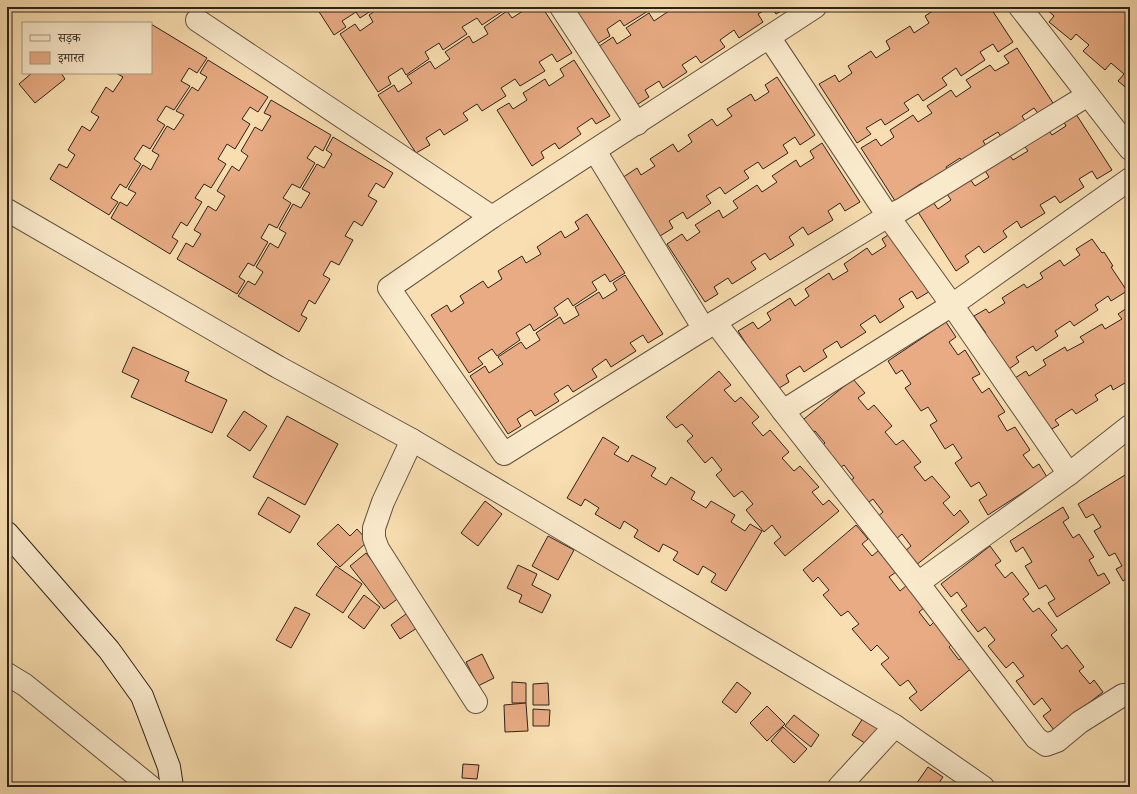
<svg xmlns="http://www.w3.org/2000/svg" width="1137" height="794" font-family="'Libre Caslon Text','Noto Serif Devanagari',serif">
<style>
.building{fill:#e8ab83;stroke:#2d231c}
.lines{fill:none;stroke-linecap:round;stroke-linejoin:round}
.street-casing{stroke:#605241;stroke-width:24}
.secondary-casing{stroke:#2d231c;stroke-width:24}
.street{stroke:#faeacc;stroke-width:22}
.secondary{stroke:#faeacc;stroke-width:22}
</style>
<rect width="100%" height="100%" fill="#f8deb0"/>
<filter id="stains"><feTurbulence type="fractalNoise" baseFrequency=".005" numOctaves="4"/><feColorMatrix values="0 0 0 0 .2 0 0 0 0 .09 0 0 0 0 .02 0 0 0 .5 -.17"/></filter>
<radialGradient id="worn" r=".72"><stop offset=".6" stop-color="#630" stop-opacity="0"/><stop offset="1" stop-color="#630" stop-opacity=".3"/></radialGradient>
<g class="building">
<path d="M316 7H377L360 18 356 12 342 21 346 27 334 35Z"/>
<path d="M381 7H505L506 9 482 25 477 18 462 27 467 34 443 50 439 43 425 52 429 59 406 75 402 68 388 77 391 84 378 92 340 34 355 24 360 31 373 22 369 15Z"/>
<path d="M525 7H542L572 53 557 62 552 54 539 62 545 71 520 86 515 79 501 88 506 96 482 111 477 104 463 113 468 120 444 135 440 129 426 138 430 145 416 153 378 95 394 85 398 92 412 83 407 76 430 61 435 69 450 59 445 52 469 36 473 43 488 34 484 27 507 11 512 18 526 9Z"/>
<path d="M573 7H646L648 11 624 26 620 20 607 29 610 36 597 44Z"/>
<path d="M666 7H770L758 14 763 22 739 38 734 30 720 40 725 47 701 63 696 56 682 65 687 72 663 88 659 81 645 90 649 97 635 106 598 47 613 37 617 44 631 35 626 28 649 13 654 21 669 11Z"/>
<path d="M771 7H788L776 14Z"/>
<path d="M939 7H990L1013 42 998 52 993 44 980 52 985 60 961 76 956 68 942 78 947 85 923 101 918 94 904 103 909 110 885 125 881 119 866 128 871 134 857 143 819 84 835 75 839 82 852 73 848 66 871 51 876 58 890 49 886 41 910 26 914 33 929 23 925 16Z"/>
<path d="M1044 7H1130V91L1118 81 1124 74 1111 63 1105 70 1083 51 1089 45 1076 34 1071 40 1049 22 1054 16Z"/>
<path d="M151 24 207 58 197 73 189 68 181 81 190 86 174 110 166 106 157 120 165 125 150 149 143 145 134 159 141 164 126 188 120 184 111 198 118 202 109 215 50 179 59 164 67 168 75 155 68 150 82 126 90 131 99 117 91 112 106 87 113 92 123 77 116 73H151Z"/>
<path d="M1017 48 1055 106 1040 116 1034 108 1022 116 1027 124 1003 140 998 132 983 141 988 149 964 165 960 158 946 167 950 174 926 189 922 183 908 192 912 198 899 207 861 148 876 139 881 146 894 137 890 130 913 115 918 122 932 113 927 106 951 90 956 97 971 87 966 80 990 65 995 71 1009 63 1004 56Z"/>
<path d="M208 60 268 97 258 112 250 107 242 119 250 124 235 149 227 144 218 159 226 164 211 188 204 184 195 198 202 202 187 226 181 222 172 237 178 241 170 254 111 218 120 202 127 206 136 193 128 189 143 165 151 170 159 155 152 151 167 126 174 130 184 115 176 111 192 87 198 91 207 77 200 73Z"/>
<path d="M574 60 610 116 596 124 592 118 577 128 581 134 559 149 555 143 541 152 544 158 532 166 497 110 509 103 513 109 527 100 523 93 545 79 549 86 564 76 560 69Z"/>
<path d="M32 73H61L65 79 35 103 19 84Z"/>
<path d="M777 77 815 135 800 145 795 137 783 145 788 153 763 169 758 162 744 171 749 178 725 194 720 187 706 196 711 203 687 219 683 212 669 221 673 228 660 236 622 178 637 168 641 175 655 166 650 159 673 144 678 152 692 142 688 135 712 119 717 126 732 116 727 109 751 94 755 101 769 92 765 85Z"/>
<path d="M271 100 331 135 323 151 315 146 307 158 315 163 300 188 292 184 283 198 291 203 277 228 269 224 261 238 268 242 254 266 248 263 239 277 245 281 237 294 177 259 186 243 193 247 201 234 194 230 208 206 216 211 225 196 217 191 232 166 239 171 248 156 241 151 255 127 262 131 271 116 264 113Z"/>
<path d="M1074 111 1112 170 1097 179 1092 171 1079 179 1084 187 1060 203 1055 196 1040 205 1045 213 1021 228 1017 221 1003 231 1007 237 984 253 979 246 965 256 969 262 956 271 918 212 933 202 938 209 951 200 947 194 970 179 975 186 989 177 984 169 1008 153 1013 160 1028 151 1023 144 1047 128 1052 135 1066 126 1062 119Z"/>
<path d="M333 137 393 173 384 188 376 183 368 196 377 201 362 226 354 221 345 236 353 240 339 265 331 261 323 275 330 279 315 304 309 300 301 315 307 318 299 332 238 296 248 281 255 285 263 272 256 267 270 243 278 248 286 233 279 229 293 204 301 208 310 193 302 189 317 164 324 168 332 154 326 150Z"/>
<path d="M822 143 860 202 845 211 840 203 828 211 833 220 808 235 803 227 789 237 794 245 770 260 765 253 751 262 756 269 732 284 728 278 714 287 718 294 705 302 667 244 682 234 687 241 700 232 695 225 719 210 723 218 738 208 733 201 757 185 762 192 777 182 772 176 796 160 800 167 814 158 810 151Z"/>
<path d="M587 214 625 273 610 282 605 274 592 282 597 290 573 306 568 298 554 308 558 315 534 331 530 324 516 333 520 340 497 356 492 349 478 358 483 364 469 373 431 315 447 305 451 312 464 303 460 296 483 281 488 288 502 279 498 271 522 256 526 263 541 254 537 247 561 231 565 238 579 229 575 222Z"/>
<path d="M894 231 932 290 917 299 912 291 899 299 904 307 880 323 875 315 860 325 866 332 841 348 837 341 823 350 827 357 804 372 800 366 786 375 789 382 776 390 738 331 753 322 758 329 771 320 767 313 790 298 795 306 809 296 805 289 829 273 833 280 848 271 844 264 867 248 872 255 886 246 882 239Z"/>
<path d="M1092 239 1102 253 1104 252 1113 266 1111 267 1127 291 1111 301 1108 296 1095 305 1098 310 1074 326 1070 321 1055 331 1058 336 1036 351 1033 346 1016 357 1019 362 1009 369 994 346 992 348 983 335 986 333 974 316 986 309 989 313 1005 303 1002 298 1024 284 1027 288 1043 278 1040 273 1060 260 1064 266 1080 255 1076 249Z"/>
<path d="M625 275 663 334 648 343 643 335 630 343 636 351 611 367 606 359 592 369 597 377 573 392 568 385 554 394 559 401 535 416 531 410 517 419 521 426 508 434 470 376 485 366 489 373 503 364 498 357 521 342 526 349 540 340 536 333 560 317 564 324 579 315 575 307 599 292 603 299 617 290 613 283Z"/>
<path d="M1130 306V380L1113 390 1111 385 1095 395 1098 400 1076 414 1072 409 1055 420 1059 425 1048 431 1015 378 1026 371 1029 376 1046 365 1043 360 1065 347 1067 351 1084 342 1080 337 1102 324 1105 329 1122 319 1118 314Z"/>
<path d="M946 322 956 337 949 342 958 355 965 350 980 374 972 378 982 393 989 388 1005 412 998 416 1007 431 1015 427 1030 450 1023 455 1033 468 1039 464 1047 477 988 515 979 500 987 495 979 482 971 487 955 463 962 458 953 444 945 449 930 425 937 421 928 407 921 411 905 388 911 384 902 370 896 374 888 361Z"/>
<path d="M133 347 189 372 185 381 227 400 212 433 131 397 139 380 122 372Z"/>
<path d="M719 371 731 385 724 390 735 402 741 397 759 417 752 423 763 436 770 430 789 452 782 458 794 471 800 466 819 487 812 492 823 505 829 500 839 511 785 556 774 543 781 537 772 525 764 532 746 510 753 504 742 491 734 497 716 475 722 470 712 457 705 463 687 441 693 436 682 424 676 428 666 417Z"/>
<path d="M853 379 865 393 858 398 868 410 874 405 892 426 885 432 896 445 903 440 921 462 914 467 925 481 932 476 950 497 943 503 954 516 960 510 969 522 915 566 904 552 911 546 902 534 894 541 876 518 883 512 873 499 865 505 847 483 854 478 844 465 837 470 819 448 825 443 815 431 809 435 799 423Z"/>
<path d="M244 411 267 426 250 451 227 436Z"/>
<path d="M287 416 338 444 305 505 253 477Z"/>
<path d="M603 437 619 447 614 454 628 462 632 455 656 468 651 476 666 485 671 477 695 492 691 499 706 508 711 501 735 515 731 522 745 531 750 524 762 531 726 591 711 582 716 574 703 566 698 575 673 560 678 552 663 544 659 552 634 537 638 530 624 521 620 529 595 514 599 508 585 499 581 506 567 498Z"/>
<path d="M1130 472V576L1123 581 1116 569 1122 566 1115 553 1109 556 1094 531 1101 527 1093 514 1086 518 1078 504Z"/>
<path d="M268 497 300 516 290 533 258 514Z"/>
<path d="M485 501 502 514 478 546 461 533Z"/>
<path d="M1063 507 1069 518 1063 522 1073 538 1079 534 1094 557 1089 560 1098 576 1104 573 1110 583 1057 617 1048 603 1055 599 1046 585 1039 589 1025 566 1032 562 1023 547 1016 552 1010 541Z"/>
<path d="M338 524 350 536 357 529 368 541 340 567 317 544Z"/>
<path d="M856 525 868 539 862 544 872 556 878 551 896 572 889 577 900 591 907 585 925 607 919 612 930 626 936 620 954 642 949 647 959 660 965 655 974 666 921 711 909 698 917 692 908 680 900 686 881 664 889 658 877 645 871 651 852 629 859 624 848 611 841 616 823 595 829 590 818 577 813 582 803 570Z"/>
<path d="M548 536 574 550 558 580 532 566Z"/>
<path d="M990 546 1001 561 995 565 1005 578 1012 572 1029 594 1023 599 1033 612 1039 608 1057 630 1051 635 1062 649 1067 645 1084 667 1079 671 1090 684 1094 680 1103 692 1054 730 1043 716 1051 710 1042 698 1034 705 1016 681 1024 676 1013 662 1006 668 988 646 995 640 985 627 978 632 961 610 967 606 957 592 951 597 941 584Z"/>
<path d="M366 553 400 597 384 609 350 566Z"/>
<path d="M518 565 537 574 532 585 551 595 542 613 519 602 522 595 507 588Z"/>
<path d="M336 566 362 584 343 613 316 595Z"/>
<path d="M364 595 380 607 364 629 348 617Z"/>
<path d="M295 607 310 614 291 648 276 640Z"/>
<path d="M410 611 420 626 400 639 391 625Z"/>
<path d="M482 654 494 678 478 686 466 662Z"/>
<path d="M512 682 526 683V703H512Z"/>
<path d="M737 682 751 693 736 713 722 702Z"/>
<path d="M548 683 549 705H533V684Z"/>
<path d="M526 703 528 731 505 732 504 705Z"/>
<path d="M767 706 785 724 767 741 750 723Z"/>
<path d="M533 709 550 710 549 726H533Z"/>
<path d="M794 715 819 735 811 747 785 726Z"/>
<path d="M865 715 881 726 868 745 852 735Z"/>
<path d="M783 727 807 749 794 763 771 741Z"/>
<path d="M463 764 479 765 477 779 462 778Z"/>
<path d="M928 767 943 777 936 787H914Z"/>
<path d="M701 783 704 787H696Z"/>
</g>
<g class="lines">
<defs>
<g id="street">
<path d="M561 7 637 124"/>
<path d="M815 7 769 37 888 216 952 305 1069 474 918 583"/>
<path d="M1020 7 1130 149"/>
<path d="M197 20 492 217"/>
<path d="M769 37 492 217 389 288 504 454 715 322 888 216 901 210 1088 95"/>
<path d="M595 151 704 329"/>
<path d="M7 210 278 367 412 440 895 726 983 787"/>
<path d="M715 322 783 411 918 583 1036 738 1046 745 1057 741 1080 722 1123 695H1130"/>
<path d="M783 411 952 305 1130 179"/>
<path d="M412 440 383 502 374 528V538L378 549 476 702"/>
<path d="M1069 474 1130 426"/>
<path d="M7 674 25 685 151 787"/>
<path d="M839 787 895 726"/>
</g>
<path id="secondary" d="M7 533 109 650 142 696 169 767 172 787"/>
</defs>
<use href="#street" class="street-casing"/>
<use href="#secondary" class="secondary-casing"/>
<use href="#street" class="street"/>
<use href="#secondary" class="secondary"/>
</g>
<rect width="1137" height="794" fill="none" stroke="#f8deb0" stroke-width="24"/>
<rect x="8" y="8" width="1121" height="778" fill="none" stroke="#2d231c" stroke-width="2"/>
<rect x="12" y="12" width="1113" height="770" fill="none" stroke="#2d231c"/>
<rect x="22" y="22" width="130" height="52" fill="#faeacc" stroke="#a89a86"/>
<rect x="30" y="35" width="20" height="6" fill="#faeacc" stroke="#a89a86"/>
<text x="58" y="42" font-size="12" fill="#2d231c">सड़क</text>
<rect x="30" y="52" width="20" height="12" fill="#e8ab83" stroke="#a89a86"/>
<text x="58" y="62" font-size="12" fill="#2d231c">इमारत</text>
<rect width="100%" height="100%" filter="url(#stains)"/>
<rect width="100%" height="100%" fill="url(#worn)"/>
</svg>
